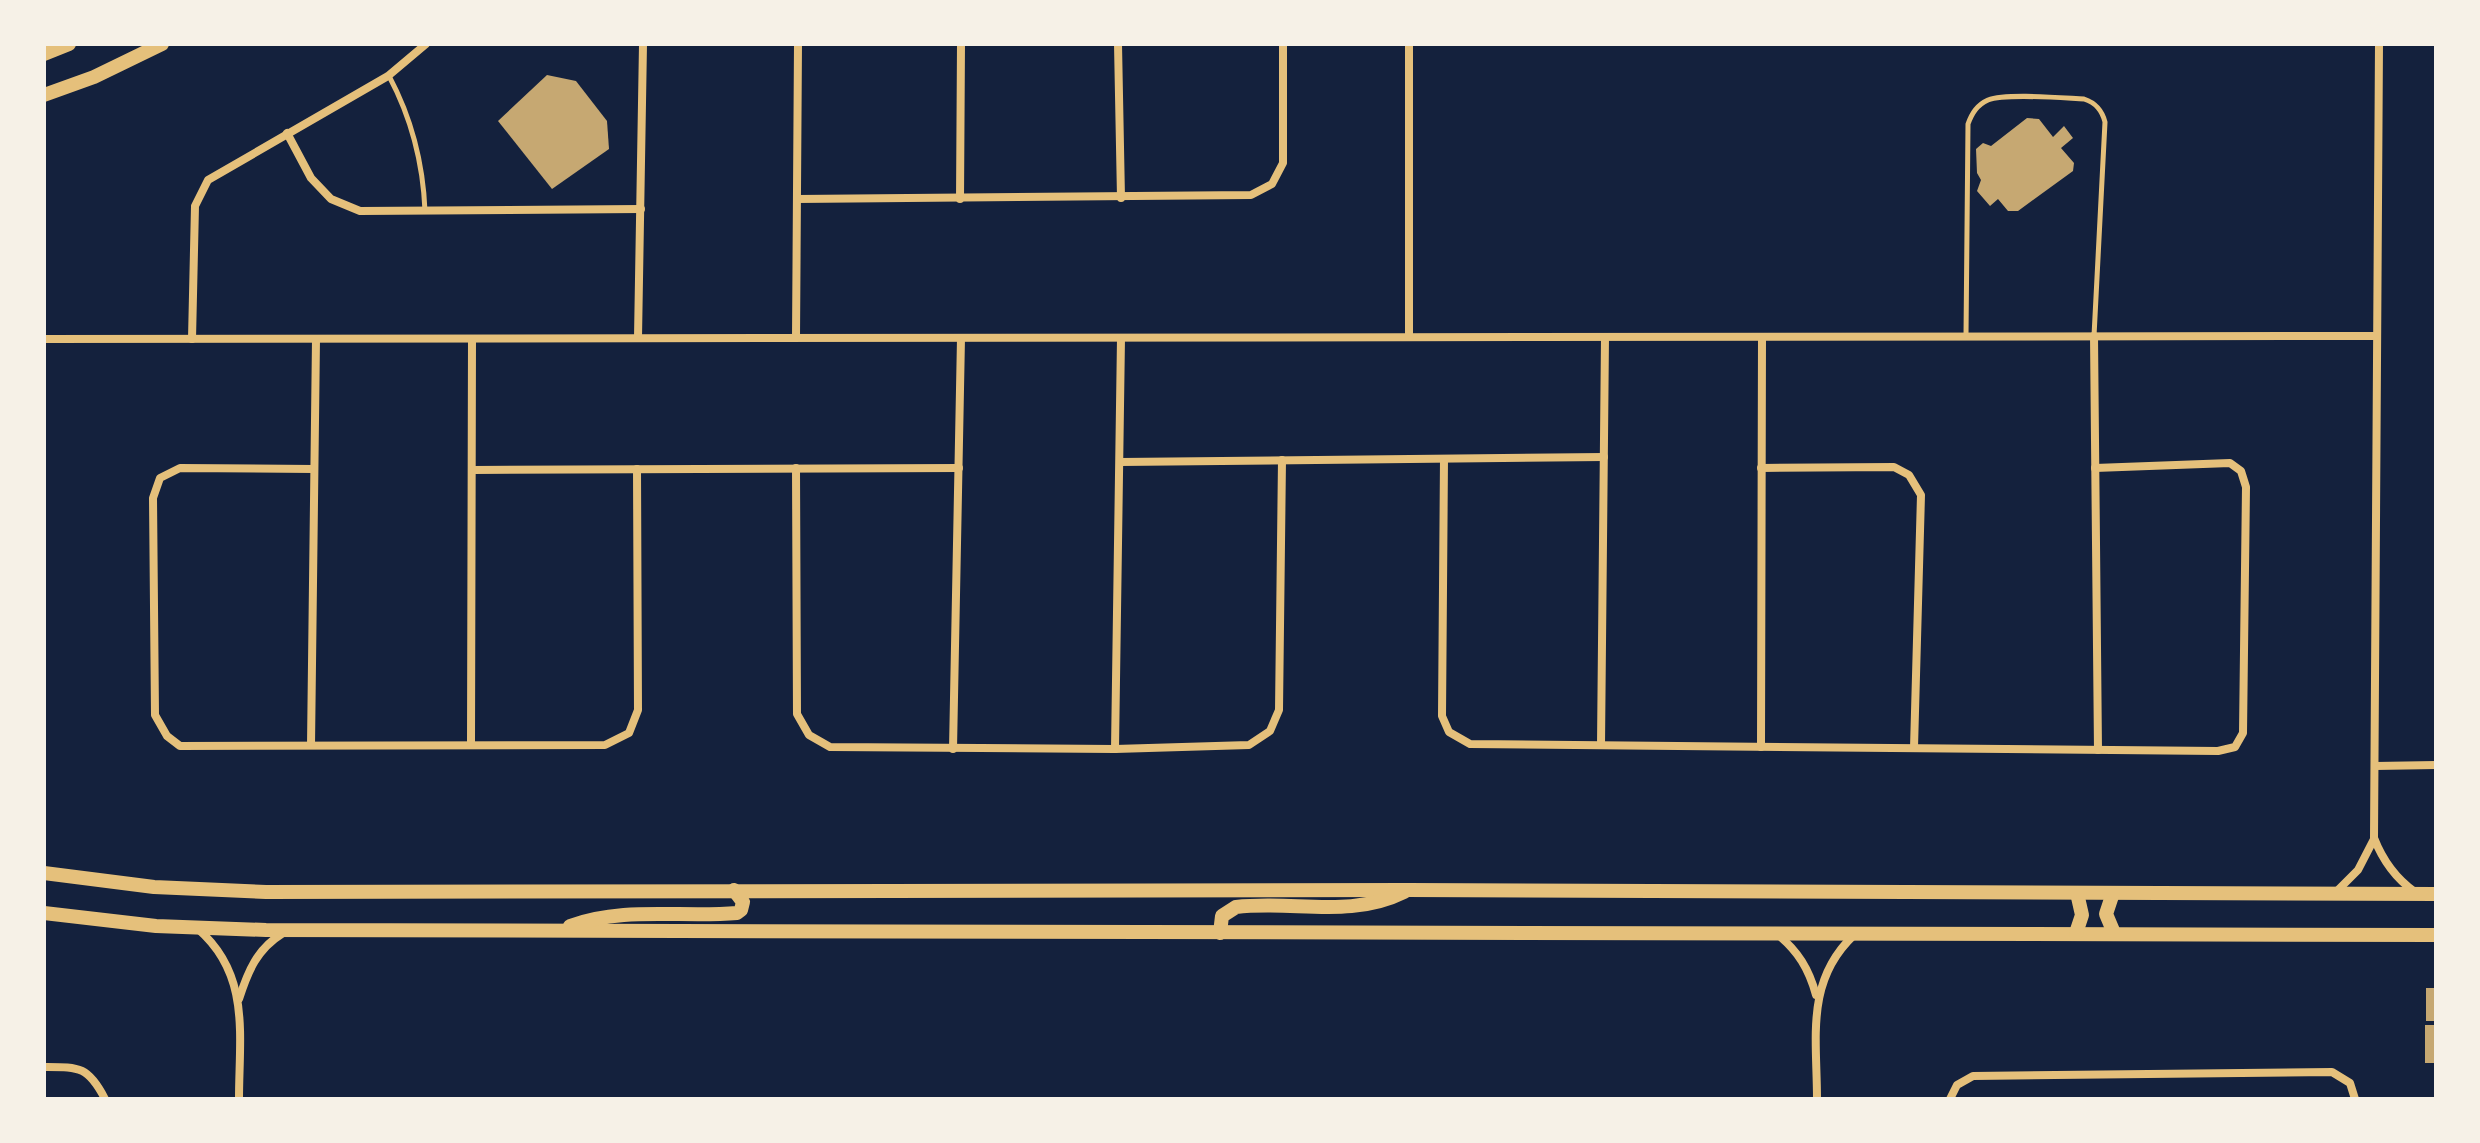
<svg xmlns="http://www.w3.org/2000/svg" width="2480" height="1143" font-family="'DejaVu Sans',sans-serif">
<style>
.building{fill:#c6a872}
.lines{fill:none;stroke-linecap:round;stroke-linejoin:round}
.service{stroke:#e5c07b;stroke-width:5}
.minor{stroke:#e5c07b;stroke-width:8}
.tertiary{stroke:#e5c07b;stroke-width:14}
</style>
<rect width="100%" height="100%" fill="#14213d"/>
<g class="building">
<path d="M547 75 576 81 607 121 609 149 552 189 498 121Z"/>
<path d="M2027 118 2039 119 2053 137 2064 126 2073 138 2061 148 2074 163 2073 171 2018 211H2008L1998 199 1990 206 1977 191 1981 180 1977 173 1976 149 1983 143 1991 146Z"/>
<rect x="2426" y="988" width="10" height="33"/>
<rect x="2425" y="1025" width="11" height="38"/>
</g>
<g class="lines">
<g class="service">
<path d="M389 76C412 119 423 162 425 211"/>
<path d="M1966 336 1968 124C1972 113 1977 105 1988 100 2006 93 2063 98 2084 99 2096 103 2102 110 2105 122L2094 336"/>
</g>
<g class="minor">
<path d="M1118 44 1121 198"/>
<path d="M2379 44 2374 838C2383 861 2395 878 2415 892"/>
<path d="M287 133 311 178 331 199 360 211 641 209"/>
<path d="M797 199 1251 195 1272 184 1283 163V44"/>
<path d="M960 199 961 44"/>
<path d="M2094 336 2098 750"/>
<path d="M1409 337V44"/>
<path d="M638 338 643 44"/>
<path d="M796 338 798 44"/>
<path d="M44 339 2376 336"/>
<path d="M192 339 195 206 208 180 388 76 426 44"/>
<path d="M1444 459 1442 716 1449 732 1470 744 2218 751 2235 747 2243 733 2246 487 2241 471 2230 463 2095 468"/>
<path d="M1120 462 1604 457"/>
<path d="M796 468 797 714 809 735 830 747 1115 749 1249 745 1270 731 1279 710 1282 460"/>
<path d="M1761 468 1894 467 1909 475 1921 495 1914 748"/>
<path d="M314 469 180 468 160 478 153 498 155 715 167 736 180 746 605 745 629 733 638 710 637 469"/>
<path d="M473 470 959 468"/>
<path d="M311 745 316 339"/>
<path d="M471 745 472 339"/>
<path d="M1601 745 1605 337"/>
<path d="M1761 747 1762 337"/>
<path d="M953 749 961 338"/>
<path d="M1115 749 1121 338"/>
<path d="M2375 766 2436 765"/>
<path d="M2336 892 2358 870 2374 839"/>
<path d="M198 929C251 975 239 1036 239 1099"/>
<path d="M1777 934C1798 951 1809 969 1816 995"/>
<path d="M239 999C248 971 257 949 283 933"/>
<path d="M44 1067C79 1067 88 1066 105 1099"/>
<path d="M1817 1099C1817 1038 1805 981 1854 935"/>
<path d="M1950 1099 1957 1085 1973 1076 2332 1072 2350 1083 2355 1099"/>
</g>
<g class="tertiary">
<path d="M44 54 69 44"/>
<path d="M44 95 94 77 162 44"/>
<path d="M44 873 154 887 266 892 1408 890 2436 894"/>
<path d="M2113 893 2106 914 2114 933"/>
<path d="M44 913 156 926 266 930 2436 935"/>
<path d="M570 926C624 906 681 918 737 913L741 910 743 902 734 890"/>
<path d="M1220 933 1222 916 1236 907C1293 900 1350 919 1404 892"/>
<path d="M2076 933 2082 915 2077 893"/>
</g>
</g>
<rect width="2480" height="1143" fill="none" stroke="#f6f1e7" stroke-width="92"/>
</svg>
